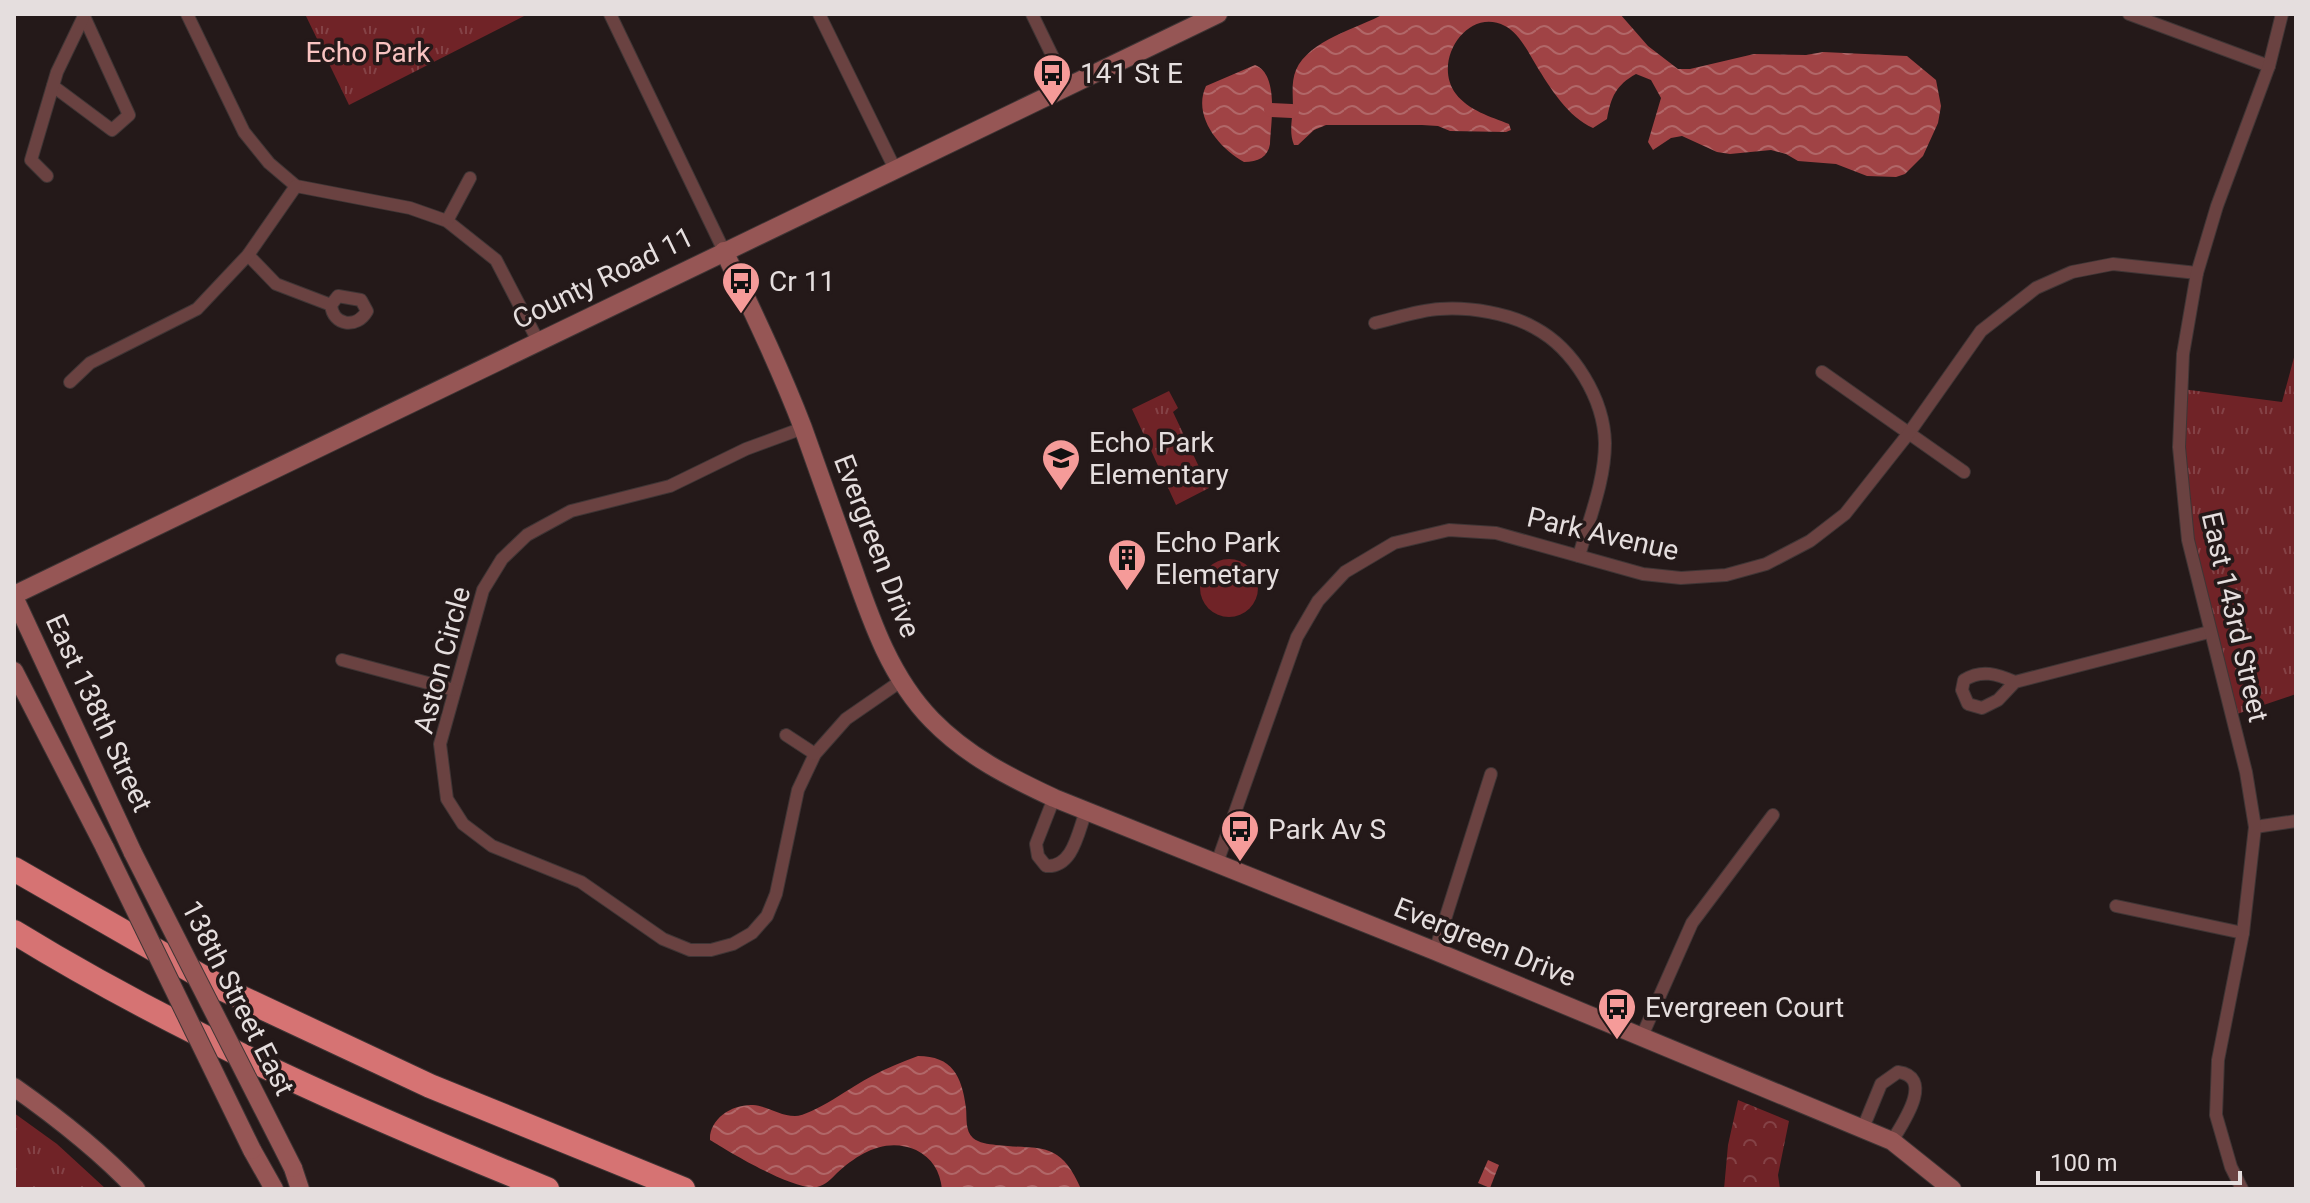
<svg xmlns="http://www.w3.org/2000/svg" width="2310" height="1203" font-family="Roboto,sans-serif">
<style>
.grass{fill:#702327}
.forest{fill:url(#forest-crowns)}
.park{fill:url(#park-tufts)}
.water{fill:url(#water-waves)}
.lines{fill:none;stroke-linecap:round;stroke-linejoin:round}
.canal{stroke:#a04345;stroke-width:14}
.street-casing{stroke:#3f3535;stroke-width:14}
.secondary-casing{stroke:#3f3535;stroke-width:20}
.highway-casing{stroke:#3f3535;stroke-width:26}
.street{stroke:#6a4241;stroke-width:12}
.secondary{stroke:#965655;stroke-width:18}
.highway{stroke:#d67373;stroke-width:24}
.secondary-bridge-casing{stroke:#3f3535;stroke-width:20;stroke-linecap:butt}
.secondary-bridge{stroke:#965655;stroke-width:18}
.labels{text-anchor:middle;dominant-baseline:central;stroke-width:7;stroke-linejoin:round;paint-order:stroke}
.park-label{font-size:28px;fill:#f9c3c1;stroke:#241919}
.poi-label{font-size:28px;fill:#e5dede;stroke:#241919;text-anchor:start}
.street-label{font-size:28px;fill:#e5dede;stroke:#241919}
</style>
<defs>
<pattern id="forest-crowns" width="20" height="18" patternUnits="userSpaceOnUse" patternTransform="scale(2)"><rect width="20" height="18" fill="#702327"/><path d="M2 6a3 3 0 1 1 6 0M12 15a3 3 0 1 1 6 0" fill="none" stroke="#844246"/></pattern>
<pattern id="park-tufts" width="24" height="20" patternUnits="userSpaceOnUse" patternTransform="scale(2)"><rect width="24" height="20" fill="#702327"/><path d="M3 7l-1-3M5 7V3M7 7l1-3M15 17l-1-3M17 17v-4M19 17l1-3" fill="none" stroke="#844246"/></pattern>
<pattern id="water-waves" width="16" height="10" patternUnits="userSpaceOnUse" patternTransform="scale(2)"><rect width="16" height="10" fill="#a04345"/><path d="M0 5q4-4 8 0t8 0" fill="none" stroke="#b16768"/></pattern>
</defs>
<rect width="100%" height="100%" fill="#241919"/>
<circle class="grass" cx="1229" cy="588" r="29"/>
<path class="forest" d="M1738 1100 1789 1121 1778 1175 1780 1189H1724L1728 1145Z"/>
<g class="park">
<path d="M305 14H528L349 105Z"/>
<path d="M2296 350V694L2231 716 2188 540 2182 389 2282 402Z"/>
<path d="M1169 391 1178 408 1173 412 1209 488 1176 505 1132 409Z"/>
<path d="M14 1113 57 1144 106 1189H14Z"/>
</g>
<g class="water">
<path d="M1384 14H1620L1648 46 1678 69H1690L1754 54 1806 55 1823 52 1907 56 1936 80 1941 106 1938 123 1923 156 1905 174 1896 177 1867 176 1836 164 1798 161 1786 154 1771 150 1730 154 1717 152 1682 136 1671 138 1653 150 1648 142 1661 98 1651 80 1636 74C1616 85 1611 97 1607 119L1593 128C1568 117 1550 88 1536 65 1528 52 1519 33 1505 26 1468 6 1431 61 1456 94 1468 110 1491 117 1509 124L1511 130 1506 132 1450 131 1438 126 1422 125H1326L1314 130 1298 145H1294C1289 133 1292 120 1293 108 1293 95 1291 82 1296 70 1309 40 1358 28 1384 14Z"/>
<path d="M1255 65C1279 74 1271 121 1270 144 1268 157 1258 162 1244 162 1219 148 1192 116 1206 86Z"/>
<path d="M918 1056C952 1056 962 1076 966 1108 967 1118 965 1131 973 1138 979 1143 988 1144 996 1145 1041 1150 1060 1140 1081 1189H942C940 1171 932 1158 916 1150 886 1137 859 1153 837 1173 831 1179 826 1185 817 1187 794 1191 731 1153 710 1140 709 1119 732 1104 753 1105 767 1106 780 1116 795 1116 812 1116 854 1085 872 1076 887 1068 902 1062 918 1056Z"/>
<path d="M1488 1160 1499 1165 1490 1188 1478 1183Z"/>
</g>
<g class="lines">
<path class="canal" d="M1271 110 1292 111"/>
<defs>
<g id="street">
<path d="M187 14 244 132 269 163 296 186 410 208 447 221 496 260 538 341"/>
<path d="M610 14 724 251"/>
<path d="M819 14 895 169"/>
<path d="M1032 14 1067 86"/>
<path d="M2129 14 2269 66"/>
<path d="M53 86 112 130 129 115 83 14"/>
<path d="M47 176 31 160 57 72 83 18"/>
<path d="M447 221 470 178"/>
<path d="M248 255 276 284 331 305C333 326 357 329 367 311L361 300 338 296 331 305"/>
<path d="M1375 323C1396 318 1419 310 1440 309 1470 307 1509 313 1535 328 1574 349 1604 399 1605 443 1605 481 1589 519 1579 556"/>
<path d="M1822 372 1964 472"/>
<path d="M70 382 90 363 197 309 248 255 296 186"/>
<path d="M803 428 746 449 670 486 571 511 527 535 502 559 483 590 440 744 447 799 463 824 492 846 581 882 663 939 690 950H711L733 944 752 933 767 916 776 894 798 790 815 754 846 719 901 681"/>
<path d="M342 660 454 690"/>
<path d="M2015 682 1998 700 1982 708 1968 704 1962 690 1964 680C1982 669 1997 674 2015 682L2209 632"/>
<path d="M786 735 815 754"/>
<path d="M1054 798 1036 844 1038 856 1046 866C1073 868 1078 832 1086 811"/>
<path d="M2255 827 2296 821"/>
<path d="M1217 863 1297 637 1318 601 1345 572 1394 543 1449 530 1496 533 1643 574 1681 578 1726 575 1766 564 1810 541 1845 514 1909 433 1981 331 2036 288 2072 272 2113 264 2197 273"/>
<path d="M2116 906 2243 933"/>
<path d="M1435 951 1491 774"/>
<path d="M1642 1036 1692 923 1773 815"/>
<path d="M1863 1128 1881 1084 1898 1072C1935 1077 1903 1123 1892 1141"/>
<path d="M2242 1189 2231 1167 2216 1115 2218 1060 2243 933 2255 827 2246 772 2188 540 2179 447 2183 354 2197 273 2217 206 2269 66 2282 14"/>
</g>
<g id="secondary">
<path d="M724 251C752 310 780 368 803 428 819 472 834 516 850 560 870 617 889 676 932 720 967 756 1009 777 1054 798L1435 951 1892 1141 1952 1189"/>
<path d="M14 595 1218 14"/>
<path d="M14 597 133 853"/>
<path d="M14 671 105 848"/>
<path d="M14 1087C58 1118 99 1150 136 1189"/>
<path d="M252 1150 274 1189"/>
<path d="M293 1168 300 1189"/>
</g>
<g id="highway">
<path d="M14 869 225 990 430 1086 683 1189"/>
<path d="M14 932C182 1035 365 1115 547 1189"/>
</g>
</defs>
<use href="#street" class="street-casing"/>
<use href="#secondary" class="secondary-casing"/>
<use href="#highway" class="highway-casing"/>
<use href="#street" class="street"/>
<use href="#secondary" class="secondary"/>
<use href="#highway" class="highway"/>
<defs>
<g id="secondary-bridge">
<path d="M105 848 252 1150"/>
<path d="M133 853 293 1168"/>
</g>
</defs>
<use href="#secondary-bridge" class="secondary-bridge-casing"/>
<use href="#secondary-bridge" class="secondary-bridge"/>
</g>
<defs>
<symbol id="bus-pin" viewBox="-11 -11 22 30"><path d="M0 17L-7.5 6A9.5 9.5 0 1 1 7.5 6Z" fill="#f59b99" stroke="#241919"/><path d="M-5-6H5V4H4V6H2V4H-2V6H-4V4H-5ZM-3.5-4V0h7V-4ZM-3.5 1.2v1.5H-2V1.2ZM2 1.2v1.5H3.5V1.2Z" fill="#111"/></symbol>
<symbol id="school-pin" viewBox="-11 -11 22 30"><path d="M0 17L-7.5 6A9.5 9.5 0 1 1 7.5 6Z" fill="#f59b99" stroke="#241919"/><path d="M0-5L7-2L0 1L-7-2ZM-4 1L0 2.5L4 1V4Q0 6-4 4Z" fill="#111"/></symbol>
<symbol id="building-pin" viewBox="-11 -11 22 30"><path d="M0 17L-7.5 6A9.5 9.5 0 1 1 7.5 6Z" fill="#f59b99" stroke="#241919"/><path d="M-4-6H4V6H1V3H-1V6H-4ZM-2.5-4.3h1.7v1.8h-1.7ZM.8-4.3h1.7v1.8H.8ZM-2.5-1h1.7V.8h-1.7ZM.8-1h1.7V.8H.8Z" fill="#111"/></symbol>
</defs>
<g fill-rule="evenodd">
<use href="#bus-pin" x="1030" y="51" width="44" height="60"/>
<use href="#bus-pin" x="719" y="259" width="44" height="60"/>
<use href="#school-pin" x="1039" y="436" width="44" height="60"/>
<use href="#building-pin" x="1105" y="536" width="44" height="60"/>
<use href="#bus-pin" x="1218" y="807" width="44" height="60"/>
<use href="#bus-pin" x="1595" y="985" width="44" height="60"/>
</g>
<g class="labels">
<g class="park-label">
<text x="368" y="52">Echo Park</text>
</g>
<g class="poi-label">
<text x="1080" y="73">141 St E</text>
<text x="769" y="281">Cr 11</text>
<text x="1089" y="442">Echo Park<tspan x="1089" dy="32">Elementary</tspan></text>
<text x="1155" y="542">Echo Park<tspan x="1155" dy="32">Elemetary</tspan></text>
<text x="1268" y="829">Park Av S</text>
<text x="1645" y="1007">Evergreen Court</text>
</g>
<g class="street-label">
<text transform="translate(603 278) rotate(-26)">County Road 11</text>
<text transform="translate(1603 534) rotate(13)">Park Avenue</text>
<text transform="translate(877 546) rotate(69)">Evergreen Drive</text>
<text transform="translate(2235 617) rotate(77)">East 143rd Street</text>
<text transform="translate(442 660) rotate(-75)">Aston Circle</text>
<text transform="translate(99 713) rotate(65)">East 138th Street</text>
<text transform="translate(1485 942) rotate(22)">Evergreen Drive</text>
<text transform="translate(238 998) rotate(63)">138th Street East</text>
</g>
</g>
<rect width="2310" height="1203" fill="none" stroke="#e5dede" stroke-width="32"/>
<path d="M2038 1171v12h202v-12" fill="none" stroke="#e5dede" stroke-width="4"/>
<text x="2050" y="1171" font-size="24" fill="#e5dede" stroke="#241919" stroke-width="6" paint-order="stroke">100 m</text>
</svg>
